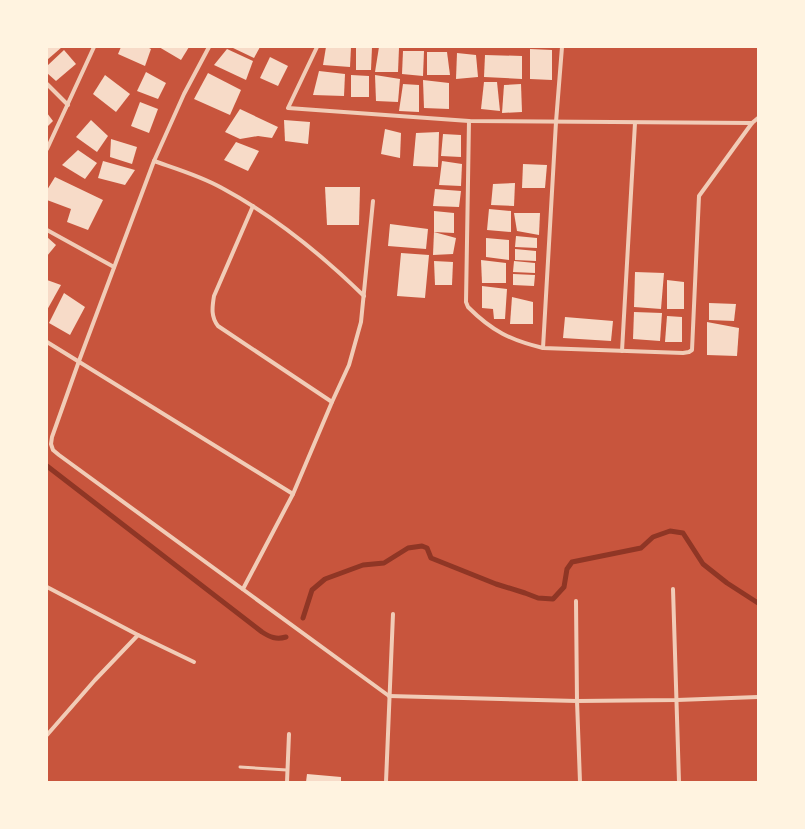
<svg xmlns="http://www.w3.org/2000/svg" width="805" height="829" font-family="'IBM Plex Sans',sans-serif">
<style>
.lines{fill:none;stroke-linecap:round;stroke-linejoin:round}
.stream{stroke:#8f3625;stroke-width:5}
.building{fill:#f7dbc8}
.service{stroke:#f1ccb7;stroke-width:3}
.minor{stroke:#f1ccb7;stroke-width:4}
</style>
<rect width="100%" height="100%" fill="#c8553d"/>
<g class="lines">
<g class="stream">
<path d="M47 466 262 632C270 637 276 640 286 637"/>
<path d="M303 618 312 590 325 579 363 565 384 563 408 548 422 546 427 548 431 558 496 584 525 593 538 598 553 599 564 587 567 569 572 562 641 548 653 537 670 531 683 533 703 564 727 583 758 603"/>
</g>
</g>
<g class="building">
<path d="M47 47H62L47 60Z"/>
<path d="M121 47H147L151 49 145 66 118 54Z"/>
<path d="M159 47H189L181 60Z"/>
<path d="M231 47H260L254 58Z"/>
<path d="M326 47H351L350 67 323 65Z"/>
<path d="M356 47H372L371 70H356Z"/>
<path d="M379 47 399 48 398 72H375Z"/>
<path d="M227 49 253 61 246 80 214 65Z"/>
<path d="M530 49 552 50V80L530 79Z"/>
<path d="M64 50 76 64 56 81 47 73V66Z"/>
<path d="M403 51H424L423 76 402 74Z"/>
<path d="M427 52H447L450 75H427Z"/>
<path d="M457 53 476 55 478 77 456 79Z"/>
<path d="M485 55 522 56V79L484 77Z"/>
<path d="M270 57 288 66 278 86 260 78Z"/>
<path d="M319 71 345 74 344 96 313 95Z"/>
<path d="M146 72 166 83 158 99 137 91Z"/>
<path d="M208 73 241 90 230 115 194 99Z"/>
<path d="M105 75 130 94 116 112 93 94Z"/>
<path d="M351 75 369 76V97H351Z"/>
<path d="M375 75 400 79 398 102 376 101Z"/>
<path d="M423 80 449 83V109L424 108Z"/>
<path d="M484 82H497L500 111 481 109Z"/>
<path d="M403 84 419 85V112L399 111Z"/>
<path d="M521 84 522 112 502 113 504 85Z"/>
<path d="M140 102 158 109 149 133 131 126Z"/>
<path d="M240 109 278 127 272 138 258 136 240 139 225 132Z"/>
<path d="M47 113 53 121 47 127Z"/>
<path d="M91 120 108 136 97 152 76 137Z"/>
<path d="M284 120 310 122 308 144 285 141Z"/>
<path d="M385 129 401 133 400 158 381 154Z"/>
<path d="M439 132 438 167 413 166 416 133Z"/>
<path d="M443 134 461 135V157L441 156Z"/>
<path d="M111 139 137 147 132 164 110 157Z"/>
<path d="M236 142 259 151 248 171 224 160Z"/>
<path d="M78 150 97 163 85 179 62 165Z"/>
<path d="M103 161 135 170 125 185 98 178Z"/>
<path d="M442 161 462 164 461 186 439 185Z"/>
<path d="M523 164 547 165 545 188H522Z"/>
<path d="M55 177 103 200 88 230 67 222 71 209 47 200V190Z"/>
<path d="M515 183 514 206 491 205 493 184Z"/>
<path d="M325 187H360L359 225H327Z"/>
<path d="M435 189 461 191 459 207 433 206Z"/>
<path d="M489 209 511 211V232L487 230Z"/>
<path d="M434 211 454 213V233L434 232Z"/>
<path d="M514 213H540L539 235 517 231Z"/>
<path d="M390 224 428 229 426 249 388 246Z"/>
<path d="M434 232 456 238 453 254 433 255Z"/>
<path d="M516 236 537 238V248L515 247Z"/>
<path d="M47 237 56 245 47 256Z"/>
<path d="M486 238 509 240V260L486 257Z"/>
<path d="M515 249 536 251V261L515 260Z"/>
<path d="M401 253 429 255 425 298 397 296Z"/>
<path d="M481 260 506 263V283H482Z"/>
<path d="M434 261 453 262 452 285H435Z"/>
<path d="M514 261 535 263V273L513 272Z"/>
<path d="M635 272 664 273 661 309 634 307Z"/>
<path d="M513 274 535 275 534 286 513 285Z"/>
<path d="M47 280 61 285 47 310Z"/>
<path d="M667 280 684 282V309H667Z"/>
<path d="M482 286 507 289 505 319H494L493 309 482 308Z"/>
<path d="M64 293 85 307 70 335 49 323Z"/>
<path d="M512 297 533 302V324H510Z"/>
<path d="M709 303 736 304 734 321 709 320Z"/>
<path d="M634 312 662 313 660 341 633 339Z"/>
<path d="M667 316 682 317V342H665Z"/>
<path d="M565 317 613 321 611 341 563 338Z"/>
<path d="M707 322 739 328 737 356 707 355Z"/>
<path d="M307 774 341 777V782H306Z"/>
</g>
<g class="lines">
<path class="service" d="M240 767 287 770"/>
<g class="minor">
<path d="M209 47 184 94 154 161 79 361 52 437 51 444 53 450 59 455 389 696"/>
<path d="M317 47 288 108 469 121 752 123"/>
<path d="M47 84 68 105"/>
<path d="M469 121 466 302 468 307C492 331 510 340 543 348L683 353 689 352 692 350 699 196 752 123 758 118"/>
<path d="M47 149 94 47"/>
<path d="M154 161C177 169 201 176 222 188 274 216 322 255 364 296"/>
<path d="M253 206 214 296C212 308 211 317 218 326L332 402"/>
<path d="M47 230 114 267"/>
<path d="M47 342 293 494"/>
<path d="M543 348 556 122 562 47"/>
<path d="M622 351 635 123"/>
<path d="M47 587 138 635 194 662"/>
<path d="M243 589 293 494 332 402 349 365 361 322 373 201"/>
<path d="M673 589 679 782"/>
<path d="M576 601 577 701 580 782"/>
<path d="M389 696 577 701 677 700 758 697"/>
<path d="M47 735 95 680 138 635"/>
<path d="M287 782 289 734"/>
<path d="M386 782 393 614"/>
</g>
</g>
<rect width="805" height="829" fill="none" stroke="#fff3e0" stroke-width="96"/>
</svg>
